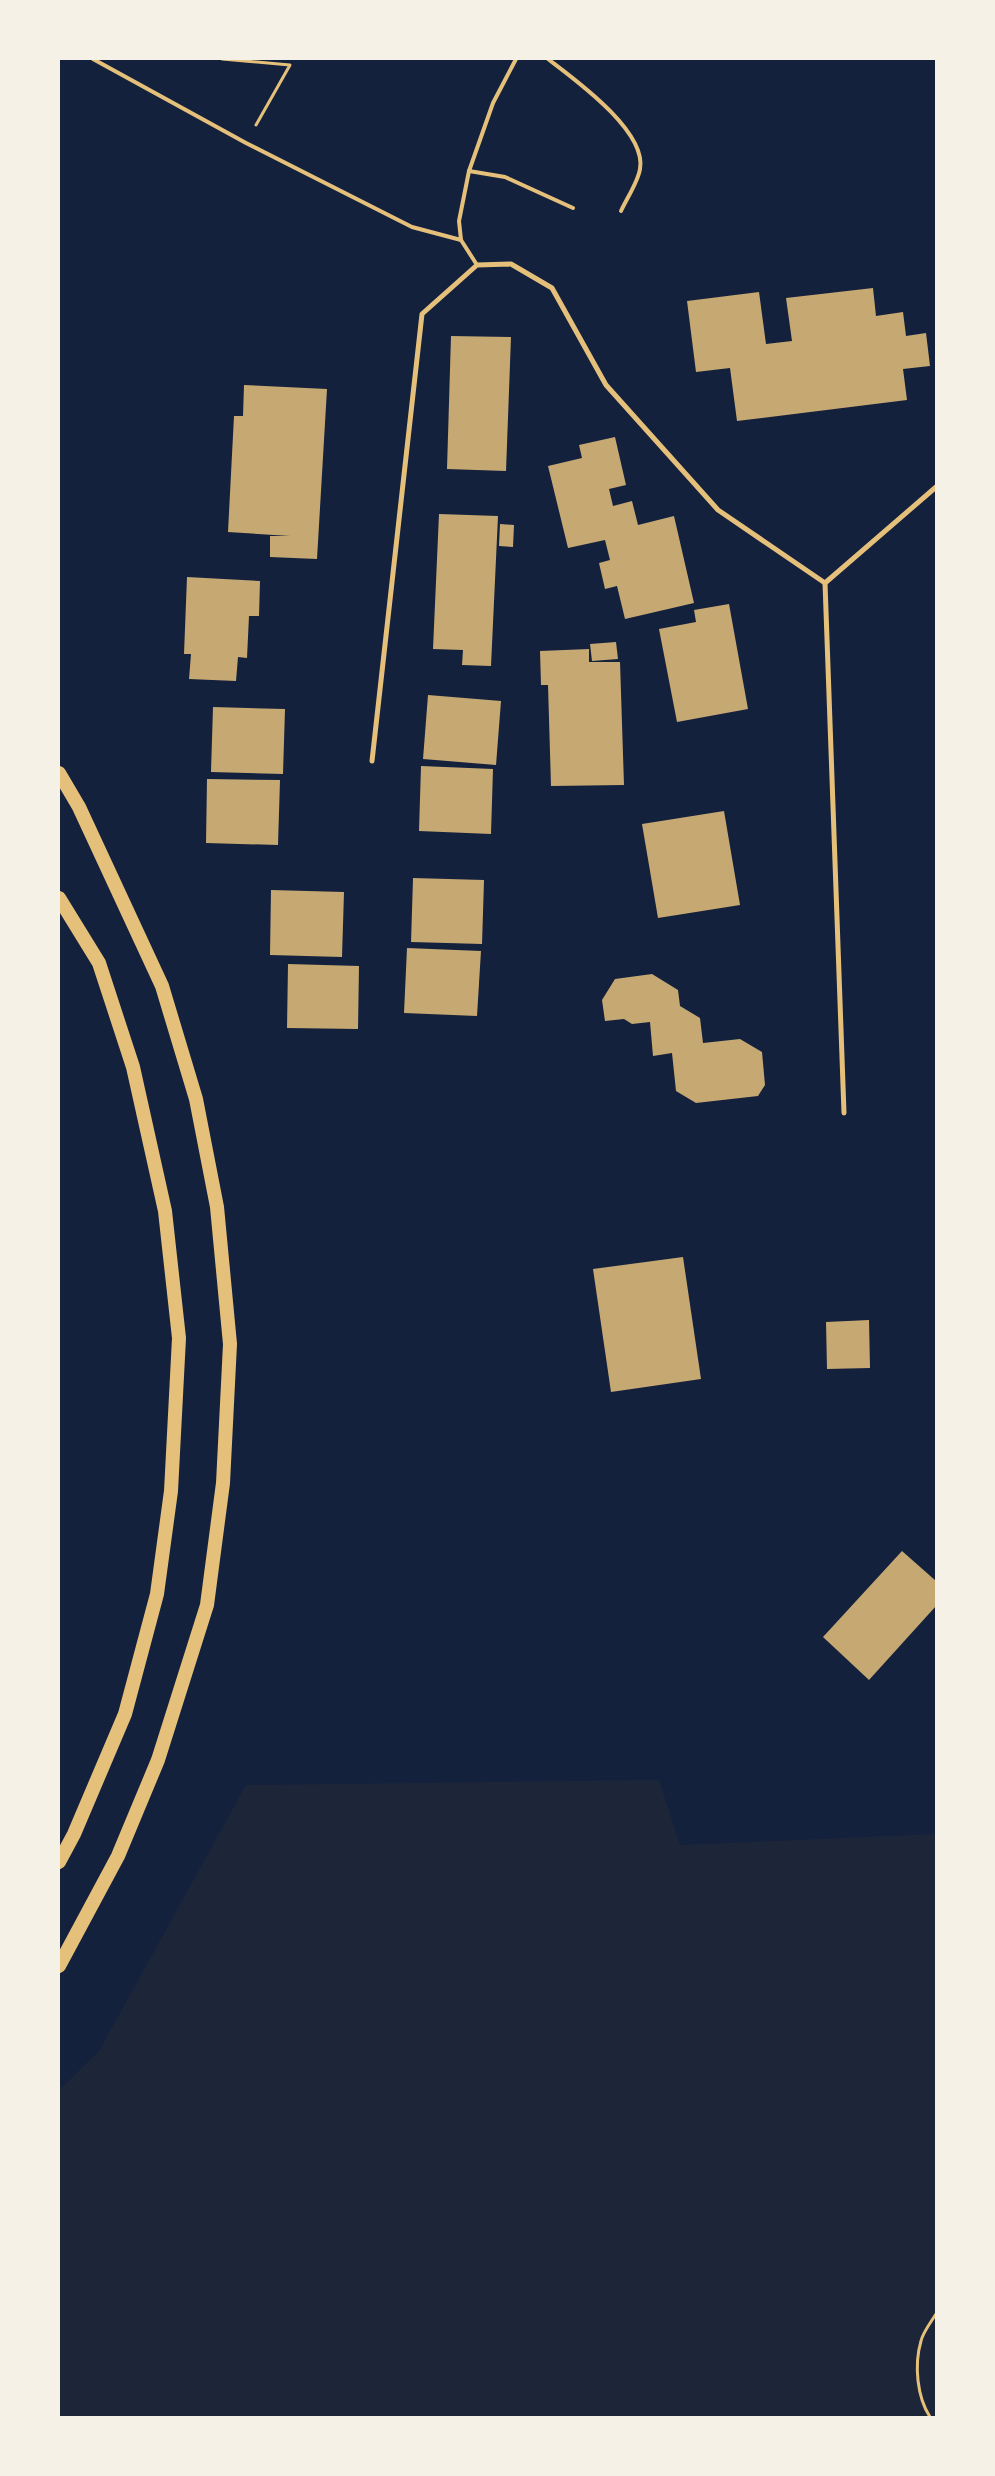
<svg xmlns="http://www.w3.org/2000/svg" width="995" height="2476" font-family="'Alegreya Sans',sans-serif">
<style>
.green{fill:#1d2539}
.building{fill:#c6a872}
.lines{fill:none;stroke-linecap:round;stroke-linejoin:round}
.path{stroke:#e5c07b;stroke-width:3}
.service{stroke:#e5c07b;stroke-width:4}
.minor{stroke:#e5c07b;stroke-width:5}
.trunk{stroke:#e5c07b;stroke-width:14}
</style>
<rect width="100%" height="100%" fill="#14213d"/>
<path class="green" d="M659 1780 680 1845 936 1834V2417H59V2090L99 2051 246 1785Z"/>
<g class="building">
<path d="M873 288 876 316 903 312 906 336 926 333 930 366 903 369 907 400 737 421 730 368 696 372 687 301 759 292 766 344 792 341 786 298Z"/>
<path d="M451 336 511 337 506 471 447 469Z"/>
<path d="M244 385 327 389 317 559 270 557V536H290L228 532 234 416H243Z"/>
<path d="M615 437 626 485 609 489 613 506 632 501 638 525 674 516 694 603 625 619 617 586 605 589 599 563 610 560 605 540 568 548 548 466 582 458 579 445Z"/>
<path d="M439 514 498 516 491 666 462 665 463 650 433 649Z"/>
<path d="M500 524 514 525 513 547 499 546Z"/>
<path d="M187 577 260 581 259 616H249L247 658 238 657 236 681 189 679 191 654H184Z"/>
<path d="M729 604 748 709 677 722 659 629 696 622 694 610Z"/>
<path d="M616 642 618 659 592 661 590 644Z"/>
<path d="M589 649V662H620L624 785 551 786 548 685H541L540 651Z"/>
<path d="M428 695 501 701 496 765 423 759Z"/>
<path d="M213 707 285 709 283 774 211 772Z"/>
<path d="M421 766 493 769 491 834 419 831Z"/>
<path d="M207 779 280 780 278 845 206 843Z"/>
<path d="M724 811 740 905 658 918 642 824Z"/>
<path d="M413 878 484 880 482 944 411 942Z"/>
<path d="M271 890 344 892 342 957 270 955Z"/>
<path d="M407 948 481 951 477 1016 404 1013Z"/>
<path d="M288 964 359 966 358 1029 287 1028Z"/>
<path d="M652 974 678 990 680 1006 700 1018 703 1043 740 1039 762 1052 765 1085 758 1096 696 1103 676 1091 672 1053 653 1056 650 1022 632 1024 624 1019 605 1021 602 1000 615 979Z"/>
<path d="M683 1257 701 1379 611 1392 593 1269Z"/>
<path d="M869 1320 870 1368 827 1369 826 1322Z"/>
<path d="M902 1551 936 1581V1606L869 1680 823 1637Z"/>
</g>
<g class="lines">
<g class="path">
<path d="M222 59 290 65 256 125"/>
<path d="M930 2417C917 2397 914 2365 921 2341 923 2332 931 2322 936 2314"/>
</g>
<g class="service">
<path d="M93 59 246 143 412 227 461 240"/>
<path d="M548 59C574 79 647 131 640 169 638 182 627 198 621 211"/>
<path d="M469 171 505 177 573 208"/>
<path d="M477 265 461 240 459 221 469 171 493 103 516 59"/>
</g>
<g class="minor">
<path d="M825 583 844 1113"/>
<path d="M372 761 422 314 477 265 511 264 552 288 606 385 718 510 825 583 936 487"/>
</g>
<g class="trunk">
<path d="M59 773 79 807 162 986 196 1099 217 1207 230 1344 223 1483 207 1605 158 1760 118 1856 59 1966"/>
<path d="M59 898 99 963 133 1067 165 1211 179 1338 171 1491 157 1594 125 1714 74 1834 59 1862"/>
</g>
</g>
<rect width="995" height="2476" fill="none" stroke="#f6f1e7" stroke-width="120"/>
</svg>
